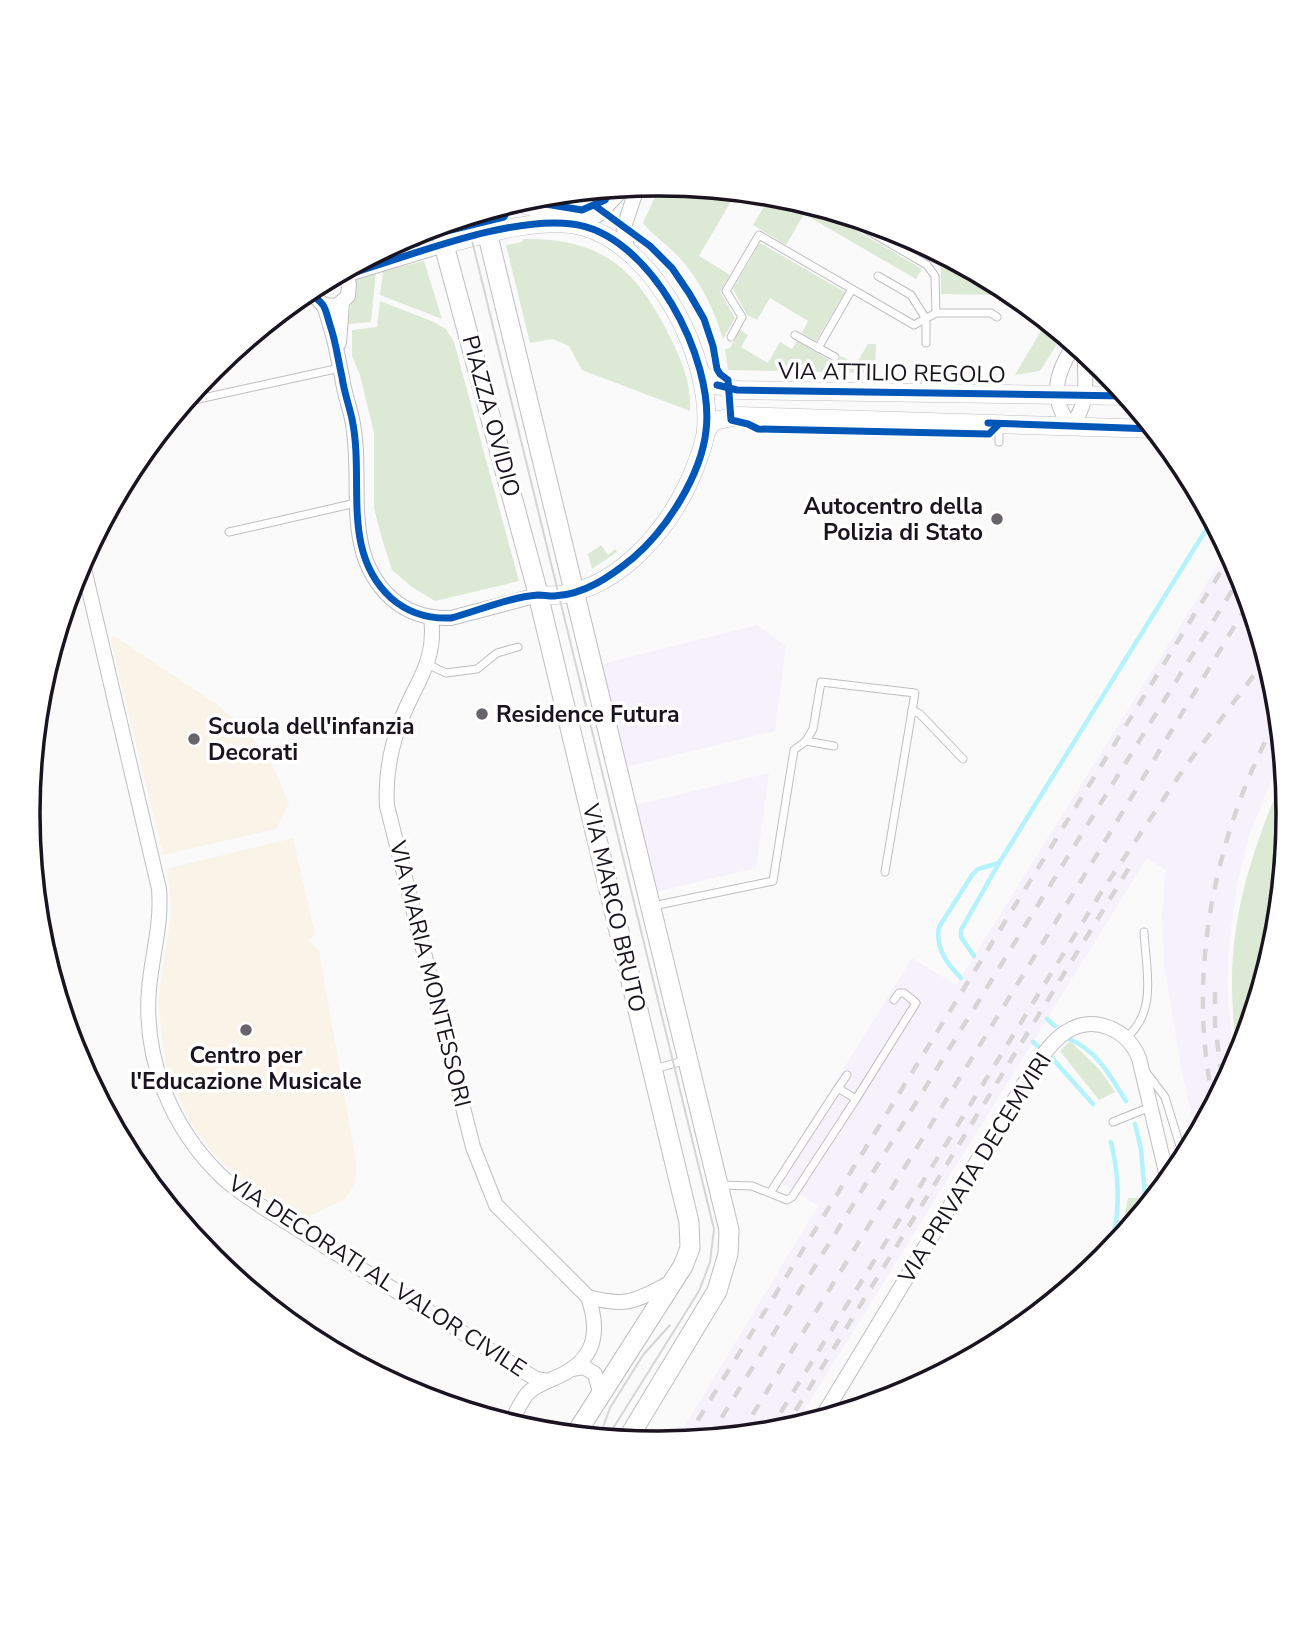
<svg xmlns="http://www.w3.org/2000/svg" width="1316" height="1627" font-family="'Nunito Sans',sans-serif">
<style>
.built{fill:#f6f2fb}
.education{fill:#faf4e8}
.green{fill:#dbe9d5}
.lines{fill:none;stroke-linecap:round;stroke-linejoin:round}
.stream{stroke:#b4f2fd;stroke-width:4.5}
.service-casing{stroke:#c0bdc4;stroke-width:9}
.minor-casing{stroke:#c0bdc4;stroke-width:16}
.tertiary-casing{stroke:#c0bdc4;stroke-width:19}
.secondary-casing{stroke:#c0bdc4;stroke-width:21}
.service{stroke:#fefefe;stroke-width:7}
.minor{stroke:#fefefe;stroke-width:14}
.tertiary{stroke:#fefefe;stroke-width:18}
.secondary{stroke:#fefefe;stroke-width:19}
.tram{stroke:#d5d5d5;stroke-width:2}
.rail{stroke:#d5d5d5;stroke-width:4.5;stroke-dasharray:12 12;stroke-linecap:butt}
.cycleway-casing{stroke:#fff;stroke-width:11}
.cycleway{stroke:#0057b8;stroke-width:7}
.poi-dot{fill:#68646c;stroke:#fff;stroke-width:2.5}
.labels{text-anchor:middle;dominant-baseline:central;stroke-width:7;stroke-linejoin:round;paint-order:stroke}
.street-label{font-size:23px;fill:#191420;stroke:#fff}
.poi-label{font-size:23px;font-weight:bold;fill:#191420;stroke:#fff;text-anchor:start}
.rim{fill:none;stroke:#191420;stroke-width:3.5}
</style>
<rect width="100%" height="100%" fill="#fafafa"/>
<g class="built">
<path d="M1228 549 1240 573 1276 691 1282 755 1249 836 1237 886 1230 936 1227 984 1234 1067 1196 1136 1180 1063 1164 963 1162 915 1166 870 1147 858 794 1427 780 1431 675 1442 818 1206 775 1179 912 958 956 985Z"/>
<path d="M757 625 786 646 775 731 618 769 593 666Z"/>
<path d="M769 773 756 868 648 894 627 807Z"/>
</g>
<g class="education">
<path d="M113 635 218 705 248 732 271 763 289 803 276 829 163 855 110 637Z"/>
<path d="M293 838 315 934 309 941 319 951 356 1161 355 1183 345 1199 302 1220 252 1188 253 1181 238 1178 212 1152 189 1120 171 1081 165 1061 158 1000 171 915 170 886 166 869Z"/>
</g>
<g class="green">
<path d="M661 184 737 191 699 256 730 275 720 292 735 318 723 339C714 309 700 280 679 257 667 245 653 235 643 223Z"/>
<path d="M771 195 815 206 922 269 916 279 804 214 786 245 753 225Z"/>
<path d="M863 221 899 232 1008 290 1063 335 1040 371 1015 375 1046 322 999 295 941 294V267Z"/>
<path d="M523 239C603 238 637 269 671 339 682 361 692 386 690 411L582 370 569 346 553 339 530 343 506 245 522 242Z"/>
<path d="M760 243 845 292 816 341 802 333 808 321 770 298 757 320 747 315 733 289Z"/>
<path d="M424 261 442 319 380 295 383 271Z"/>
<path d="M376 272 371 322 348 324C349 307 355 294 353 277Z"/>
<path d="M380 301 434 322 446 329 454 342 519 581 435 601 412 587 392 570 383 542 374 508V433L360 375 352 356V330L377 327Z"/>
<path d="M740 330 748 335 741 347 768 363 780 342 792 349 797 341 836 364 841 356 856 364 868 344H876L875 373 728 370 725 349 730 348Z"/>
<path d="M601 545 608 555 615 549 617 552 592 569 588 554Z"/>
<path d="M1284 775 1288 814 1276 937 1241 1053 1236 1051C1234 1028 1232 1004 1232 981 1232 908 1256 841 1284 775Z"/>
<path d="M1070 1041 1099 1069 1115 1092 1099 1100 1060 1051Z"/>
<path d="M1128 1198H1142L1141 1213 1121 1238Z"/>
</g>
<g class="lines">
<g class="stream">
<path d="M974 956 961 937V930L999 863"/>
<path d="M961 978C947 964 935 948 939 927L972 875 978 869 999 863 1212 520"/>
<path d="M1047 1019 1055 1026"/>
<path d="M1069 1039C1097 1050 1111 1077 1126 1101"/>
<path d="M1033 1042 1038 1046"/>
<path d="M1052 1058 1093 1104"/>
<path d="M1135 1124 1141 1149 1146 1207"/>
<path d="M1109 1252C1121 1215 1120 1179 1111 1142"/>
</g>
<defs>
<g id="service">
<path d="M838 213 927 265 935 276 936 313"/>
<path d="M878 276 911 295 926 319V343"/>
<path d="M795 335 835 357"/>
<path d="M731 337 742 317 726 291 759 235 914 325 936 313H991L997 317"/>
<path d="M818 348 852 289"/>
<path d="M925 392V374"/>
<path d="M185 402 340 368"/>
<path d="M999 442V426"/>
<path d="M229 532 356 503"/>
<path d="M427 664 446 673 477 669 497 653 518 647"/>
<path d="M912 710 920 714 963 759"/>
<path d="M806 741 834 746"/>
<path d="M653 906 773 881 794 750 806 741 813 729 821 682 915 693 885 872"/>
<path d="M1126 1038C1158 1011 1146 970 1144 932"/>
<path d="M654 1069 687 1060"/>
<path d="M1146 1072 1165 1097 1184 1159"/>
<path d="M838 1088 847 1075"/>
<path d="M856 1099 916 1003 904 993H899L894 1000"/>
<path d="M1113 1122 1150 1107"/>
<path d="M720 1185 752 1186 787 1200 792 1197 856 1099 838 1088 770 1193"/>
</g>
<g id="minor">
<path d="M569 222 598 215 625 187"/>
<path d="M627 250 624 227 638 185"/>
<path d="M345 275 444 245"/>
<path d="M311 288C313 297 317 298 323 305 326 309 328 319 330 325 336 342 338 360 342 377 344 392 349 405 352 419 365 480 340 551 391 598 408 613 428 619 451 618L538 595"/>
<path d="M323 305 337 306 348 296 349 284 341 272"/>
<path d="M339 343 342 303"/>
<path d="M1075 344C1056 372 1048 398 1071 426 1091 401 1084 382 1085 353"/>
<path d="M82 560 159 889C162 925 152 954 149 989 143 1060 172 1129 222 1177 234 1188 248 1197 261 1206L536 1379 548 1381"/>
<path d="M431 617C437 662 416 681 401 720 390 749 385 776 387 806L473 1147 496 1205 588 1297C599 1328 597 1356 565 1373 554 1379 540 1383 530 1391 521 1399 516 1414 510 1424"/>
<path d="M588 1297C629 1308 636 1300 672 1282"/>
<path d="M572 1369 584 1367 595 1374 600 1392 597 1399"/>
<path d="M821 1419 1033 1069C1042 1056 1053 1040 1066 1032 1094 1014 1127 1029 1139 1058L1168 1181"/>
</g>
<g id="tertiary">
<path d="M516 201 568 220"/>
<path d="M444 245C482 234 547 215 585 227 657 249 712 358 706 430 705 442 700 454 696 465 673 528 611 602 538 595"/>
<path d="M701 374 717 385 737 390 1126 396"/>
<path d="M706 431 714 421 738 416 1153 429"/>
</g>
<g id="secondary">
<path d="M485 211 487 232 729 1230 728 1254 717 1291 627 1440"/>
<path d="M442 224 444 245 535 582 689 1222 690 1248 683 1266 575 1435"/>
</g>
</defs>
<use href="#service" class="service-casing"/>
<use href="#minor" class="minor-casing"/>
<use href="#tertiary" class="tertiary-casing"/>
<use href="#secondary" class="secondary-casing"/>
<use href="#service" class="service"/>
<use href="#minor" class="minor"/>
<use href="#tertiary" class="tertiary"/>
<use href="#secondary" class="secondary"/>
<g class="tram">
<path d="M466 216 714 1229 710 1262 699 1291 607 1438"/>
<path d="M599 1438 610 1408 643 1355 670 1325"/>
</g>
<g class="rail">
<path d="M1215 992V1025L1223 1086"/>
<path d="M1214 1104C1185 974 1215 832 1278 717"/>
<path d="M783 1431 1132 863"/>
<path d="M768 1433 1102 891 1183 770 1266 659"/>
<path d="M740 1435 1087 871 1249 602"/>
<path d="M709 1438 1241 576"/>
<path d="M685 1441 1231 555"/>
</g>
<defs>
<g id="cycleway">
<path d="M521 200 582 210 605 200 612 188"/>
<path d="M594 205 650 246 672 268 689 293 704 319 713 346 717 369 720 374 728 380 731 420 748 424 758 429 989 434 999 424"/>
<path d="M403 247 417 243 430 235 504 217 512 203"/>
<path d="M311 288C313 297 317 298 323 305 326 309 328 319 330 325 336 342 338 360 342 377 344 392 349 405 352 419 365 480 340 551 391 598 408 613 428 619 451 618 477 611 510 597 538 595 543 595 548 596 554 596 584 595 611 576 633 558 667 529 701 475 706 431 715 359 650 233 572 224 506 216 409 257 345 275L341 272"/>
<path d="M717 385 737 390 1126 396"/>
<path d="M988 423 1153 429"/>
</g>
</defs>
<use href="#cycleway" class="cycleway-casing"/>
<use href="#cycleway" class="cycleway"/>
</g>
<g class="poi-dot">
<circle cx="997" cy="519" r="7"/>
<circle cx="482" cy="714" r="7"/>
<circle cx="194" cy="739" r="7"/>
<circle cx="246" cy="1030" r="7"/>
</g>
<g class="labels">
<g class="street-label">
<text transform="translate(892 373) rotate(1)">VIA ATTILIO REGOLO</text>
<text transform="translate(491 416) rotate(75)">PIAZZA OVIDIO</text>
<text transform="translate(614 908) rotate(77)">VIA MARCO BRUTO</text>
<text transform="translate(430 974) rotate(76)">VIA MARIA MONTESSORI</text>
<text transform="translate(975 1168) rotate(-58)">VIA PRIVATA DECEMVIRI</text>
<text transform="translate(377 1276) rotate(33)">VIA DECORATI AL VALOR CIVILE</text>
</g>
<g class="poi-label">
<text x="983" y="506" text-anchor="end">Autocentro della<tspan x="983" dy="26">Polizia di Stato</tspan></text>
<text x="496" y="714">Residence Futura</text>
<text x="208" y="726">Scuola dell'infanzia<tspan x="208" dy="26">Decorati</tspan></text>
<text x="246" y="1055" text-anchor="middle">Centro per<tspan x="246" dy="26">l'Educazione Musicale</tspan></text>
</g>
</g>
<path d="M0 0H1316V1627H0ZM657 196H659A617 617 0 0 1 1276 813V814A617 617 0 0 1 659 1431H657A617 617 0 0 1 40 814V813A617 617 0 0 1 657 196Z" fill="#fff" fill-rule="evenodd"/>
<path class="rim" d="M657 196H659A617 617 0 0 1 1276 813V814A617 617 0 0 1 659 1431H657A617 617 0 0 1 40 814V813A617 617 0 0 1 657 196Z"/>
</svg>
